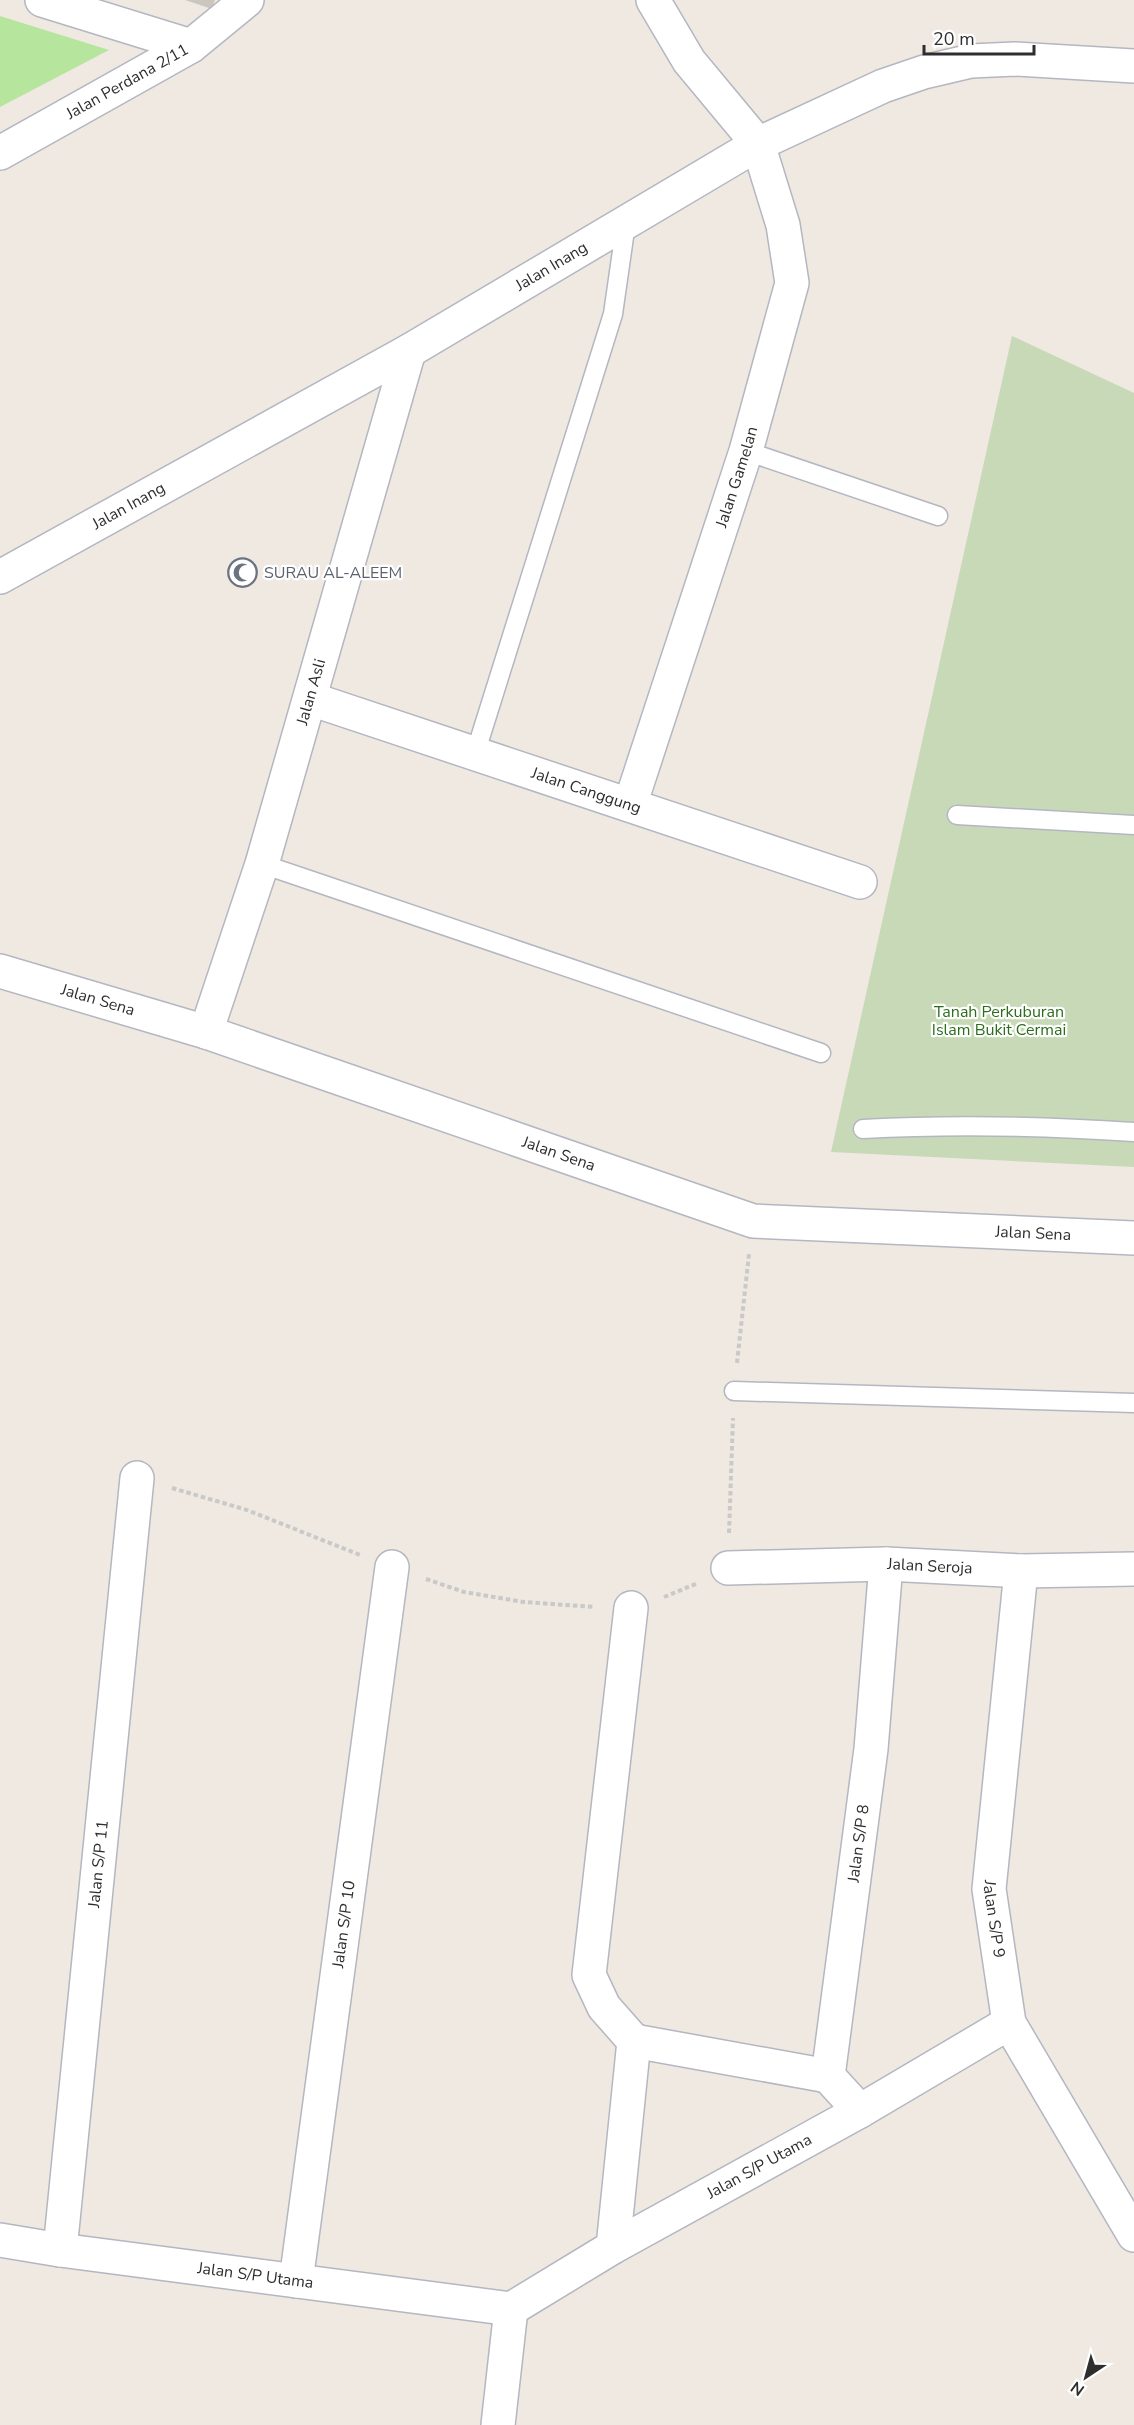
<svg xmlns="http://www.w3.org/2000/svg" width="1134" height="2425" font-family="'Nunito Sans',sans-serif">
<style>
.green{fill:#b6e59e}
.cemetery{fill:#c8d9b8}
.building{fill:#cbc7bf}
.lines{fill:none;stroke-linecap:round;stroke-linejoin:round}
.lane-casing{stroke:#b4b7c1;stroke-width:21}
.street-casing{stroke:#b4b7c1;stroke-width:36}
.path{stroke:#c9c9c9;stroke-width:4;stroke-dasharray:4.5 3;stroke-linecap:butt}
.lane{stroke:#fff;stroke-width:18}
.street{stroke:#fff;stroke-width:33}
.labels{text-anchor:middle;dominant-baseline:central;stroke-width:4.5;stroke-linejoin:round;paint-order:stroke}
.street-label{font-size:16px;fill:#2e2e2e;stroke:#fff}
.worship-label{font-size:16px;fill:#5b616d;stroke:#fff;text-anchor:start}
.park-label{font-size:16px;fill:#2c6e1b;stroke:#fff}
</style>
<rect width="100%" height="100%" fill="#efe9e1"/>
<path class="green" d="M0 16 109 50 0 107Z"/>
<path class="cemetery" d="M1012 336 1134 393V1167L831 1152Z"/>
<path class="building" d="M185 0H215L212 9Z"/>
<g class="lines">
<defs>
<g id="lane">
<path d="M746 451 938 516"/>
<path d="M475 754 613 314 626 223"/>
<path d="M957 815 1134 825"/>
<path d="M262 864 821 1053"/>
<path d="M863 1129C953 1124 1044 1126 1134 1132"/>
<path d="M734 1391 1134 1403"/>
</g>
<g id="street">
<path d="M42 0 191 46"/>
<path id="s1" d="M0 153 191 46 247 0"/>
<path id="s2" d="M0 577 409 351 758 144 883 86 924 72 971 61 1015 59 1134 66"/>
<path id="s3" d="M311 699 860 882"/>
<path id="s4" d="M630 805 746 451 792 283 783 225 758 144 689 61 653 0"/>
<path id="s5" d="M0 971 206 1032 753 1221 1134 1238"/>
<path id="s6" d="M206 1032 262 864 409 351"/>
<path id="s7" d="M728 1568 886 1564 1021 1571 1134 1569"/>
<path id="s8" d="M1021 1571 989 1889 1009 2023 1134 2235"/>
<path d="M634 2041 828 2076"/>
<path id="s9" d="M860 2111 828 2076 871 1749 886 1564"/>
<path id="s10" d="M0 2240 60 2250 511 2309 613 2247 860 2111 1009 2023"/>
<path d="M613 2247 634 2041 604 2007 589 1975 631 1608"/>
<path id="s11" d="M60 2250 137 1478"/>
<path id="s12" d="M296 2281 392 1567"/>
<path d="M498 2425 511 2309"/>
</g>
</defs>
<use href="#lane" class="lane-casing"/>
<use href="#street" class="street-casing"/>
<g class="path">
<path d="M737 1363 749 1254"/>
<path d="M172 1488 247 1510 360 1555"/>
<path d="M729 1533 733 1418"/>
<path d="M426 1579 464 1592 524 1602 595 1607"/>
<path d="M664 1597 698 1583"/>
</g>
<use href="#lane" class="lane"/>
<use href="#street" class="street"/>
</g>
<defs>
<symbol id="mosque-ring" viewBox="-11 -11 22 22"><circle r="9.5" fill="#fff" stroke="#6b7280" stroke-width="1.5"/><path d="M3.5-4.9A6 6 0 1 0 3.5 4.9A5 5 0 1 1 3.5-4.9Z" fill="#6b7280"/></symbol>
</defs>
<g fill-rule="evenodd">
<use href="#mosque-ring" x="226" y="556" width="33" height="33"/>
</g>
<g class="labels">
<g class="street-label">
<text stroke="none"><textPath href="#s1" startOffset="146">Jalan Perdana 2/11</textPath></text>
<text stroke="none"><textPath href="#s2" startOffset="633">Jalan Inang</textPath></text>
<text stroke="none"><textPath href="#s4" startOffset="345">Jalan Gamelan</textPath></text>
<text stroke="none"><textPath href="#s2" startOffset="147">Jalan Inang</textPath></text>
<text stroke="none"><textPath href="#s6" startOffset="356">Jalan Asli</textPath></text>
<text stroke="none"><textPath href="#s3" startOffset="290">Jalan Canggung</textPath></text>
<text stroke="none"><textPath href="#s5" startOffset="102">Jalan Sena</textPath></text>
<text stroke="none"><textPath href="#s5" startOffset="588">Jalan Sena</textPath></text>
<text stroke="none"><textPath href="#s5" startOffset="1074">Jalan Sena</textPath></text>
<text stroke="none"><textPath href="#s7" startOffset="202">Jalan Seroja</textPath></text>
<text stroke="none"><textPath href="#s9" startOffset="282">Jalan S/P 8</textPath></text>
<text stroke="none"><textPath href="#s11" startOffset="388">Jalan S/P 11</textPath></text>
<text stroke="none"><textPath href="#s8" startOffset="350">Jalan S/P 9</textPath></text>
<text stroke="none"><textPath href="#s12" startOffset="360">Jalan S/P 10</textPath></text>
<text stroke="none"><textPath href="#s10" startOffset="802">Jalan S/P Utama</textPath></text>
<text stroke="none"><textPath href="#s10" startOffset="258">Jalan S/P Utama</textPath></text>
</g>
<g class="worship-label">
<text x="264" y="573">SURAU AL-ALEEM</text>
</g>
<g class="park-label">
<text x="999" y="1012">Tanah Perkuburan<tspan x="999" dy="18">Islam Bukit Cermai</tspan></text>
</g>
</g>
<g transform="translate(1086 2377) rotate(216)" stroke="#ffffff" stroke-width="4.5" paint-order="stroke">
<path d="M0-4.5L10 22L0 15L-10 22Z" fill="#2e2e2e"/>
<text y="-9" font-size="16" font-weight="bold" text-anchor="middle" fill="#2e2e2e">N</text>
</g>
<path d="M924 45v9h110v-9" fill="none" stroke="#2e2e2e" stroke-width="3"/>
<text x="933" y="45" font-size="18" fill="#2e2e2e" stroke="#ffffff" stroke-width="4.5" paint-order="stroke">20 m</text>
</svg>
